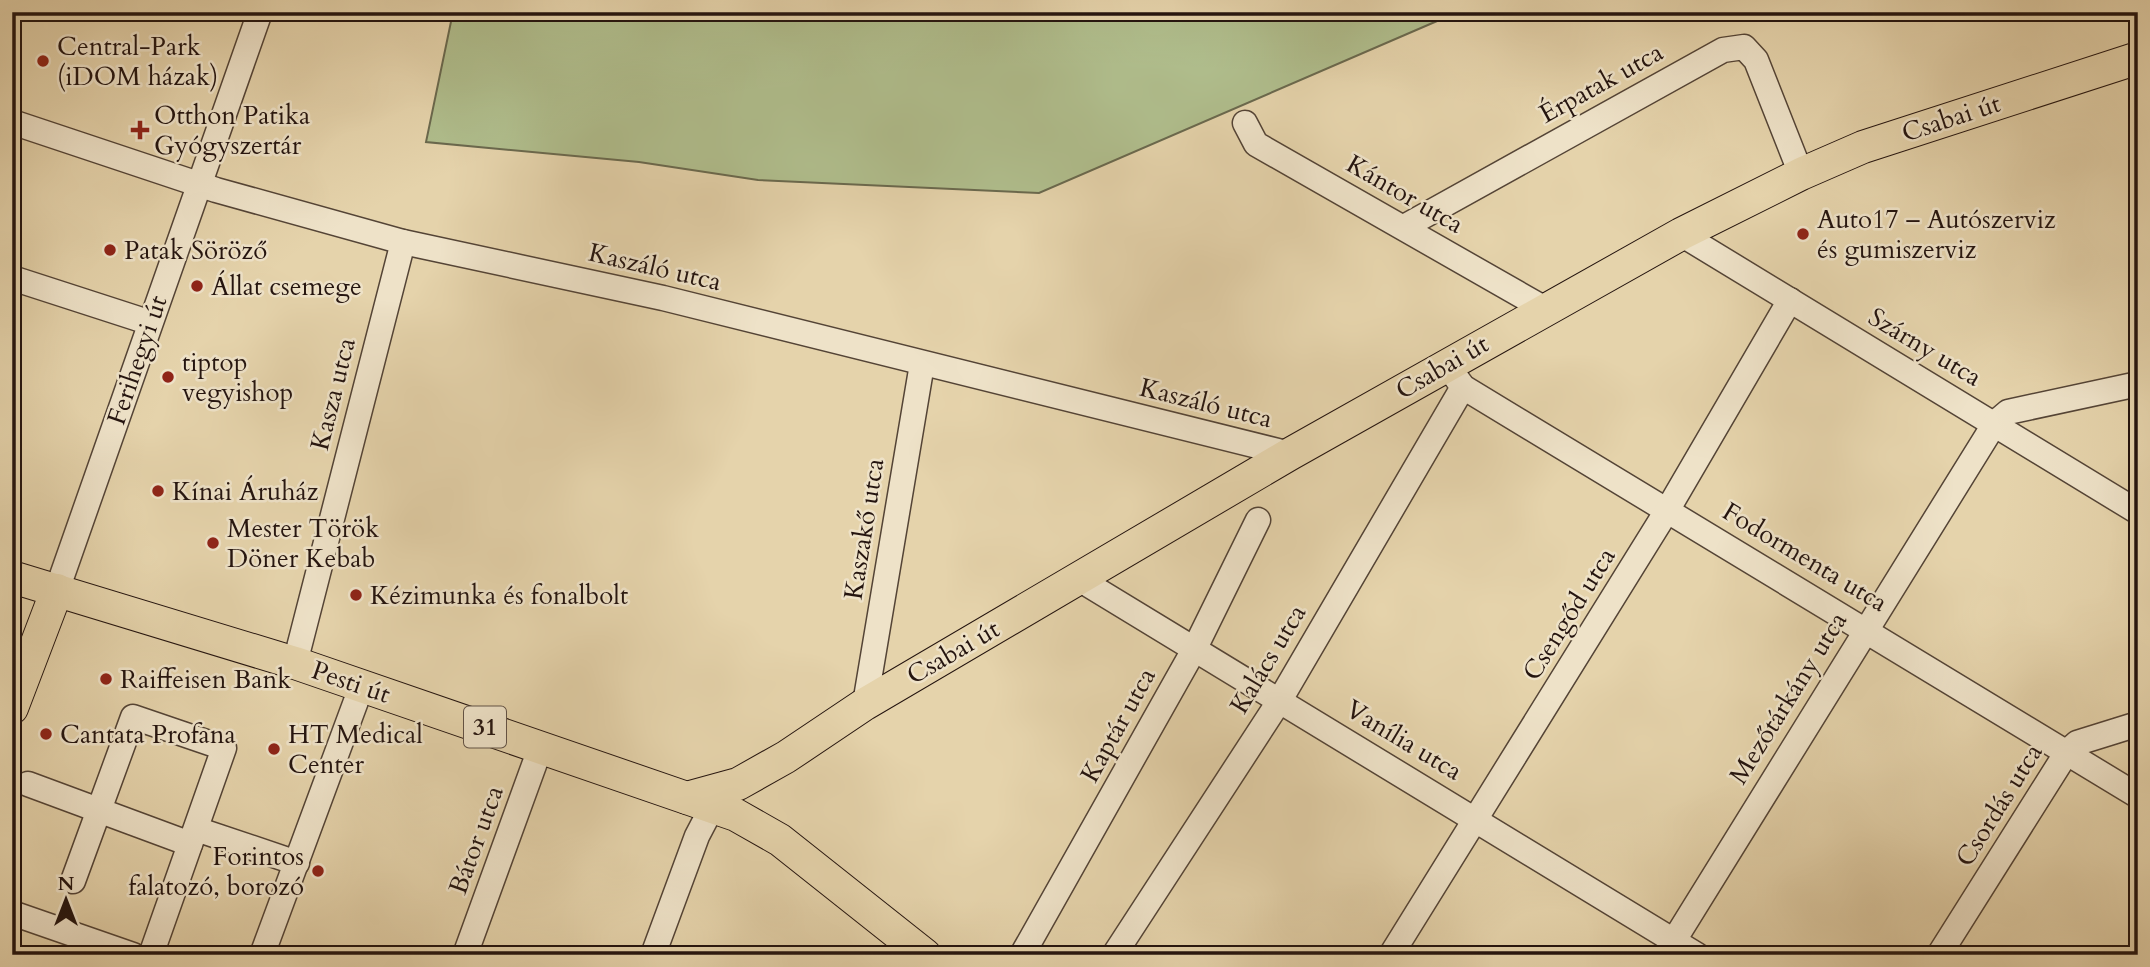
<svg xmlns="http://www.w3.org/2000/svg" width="2150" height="967" font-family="Cardo,serif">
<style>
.green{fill:#b0be8d;stroke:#6a694e;stroke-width:2}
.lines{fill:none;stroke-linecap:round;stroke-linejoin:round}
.minor-casing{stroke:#544436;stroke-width:27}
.major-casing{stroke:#24140f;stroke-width:34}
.minor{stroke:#eee2c8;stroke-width:24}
.major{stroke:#e5d3ab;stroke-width:32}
.poi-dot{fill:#8f2418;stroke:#eee2c8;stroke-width:2.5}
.labels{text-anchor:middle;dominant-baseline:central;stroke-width:5;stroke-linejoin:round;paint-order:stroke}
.shield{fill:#eee2c8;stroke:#615246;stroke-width:2}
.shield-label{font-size:24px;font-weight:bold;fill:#24140f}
.poi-label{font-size:26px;fill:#24140f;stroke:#eee2c8;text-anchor:start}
.street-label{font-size:26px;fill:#24140f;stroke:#eee2c8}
</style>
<rect width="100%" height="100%" fill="#e5d3ab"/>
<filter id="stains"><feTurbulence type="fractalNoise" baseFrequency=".00286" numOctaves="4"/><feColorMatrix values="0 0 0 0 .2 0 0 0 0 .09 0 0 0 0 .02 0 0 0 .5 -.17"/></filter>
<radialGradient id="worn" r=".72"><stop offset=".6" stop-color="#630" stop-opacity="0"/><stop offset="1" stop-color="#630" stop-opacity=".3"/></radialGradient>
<path class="green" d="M453 12H1458L1039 193 758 180 639 162 426 142Z"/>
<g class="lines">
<defs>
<g id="minor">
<path d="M12 122 216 190 403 242 663 298 1290 454"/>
<path d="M1245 123 1256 144 1545 309"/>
<path d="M1404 227 1723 50 1744 47 1756 60 1801 174"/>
<path d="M1681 234 2138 512"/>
<path d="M12 278 148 322"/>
<path d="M1446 364 1463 387 2138 796"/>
<path d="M1079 579 1697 955"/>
<path d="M57 590 260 12"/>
<path d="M295 663 403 242"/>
<path d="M865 704 922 364"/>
<path d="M28 784 190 844"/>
<path d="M196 829 297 863"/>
<path d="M73 881 133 717 224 748 151 955"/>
<path d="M12 913 133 955"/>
<path d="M262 955 362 685"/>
<path d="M465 955 541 746"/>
<path d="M653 955 697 836 708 815"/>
<path d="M1022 955 1195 648 1258 520"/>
<path d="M1114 955 1280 700 1463 387"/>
<path d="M1391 955 1668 509 1790 300"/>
<path d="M1665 955 1995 423 2008 412 2138 384"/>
<path d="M1939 955 2067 752 2077 743 2138 724"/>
</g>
<g id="major">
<path d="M12 577 295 663 736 815 780 840 925 955"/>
<path d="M12 708 57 590"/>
<path d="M687 798 738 784 786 757 865 704 1290 454 1681 234 1801 174 1863 147 2138 58"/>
</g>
</defs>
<use href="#minor" class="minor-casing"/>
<use href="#major" class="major-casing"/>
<use href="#minor" class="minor"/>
<use href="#major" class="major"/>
</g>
<g class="poi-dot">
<circle cx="43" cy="61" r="7"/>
<path d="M136.5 119.5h7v7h7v7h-7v7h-7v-7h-7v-7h7z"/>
<circle cx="1803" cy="234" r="7"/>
<circle cx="110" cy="250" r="7"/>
<circle cx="197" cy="286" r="7"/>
<circle cx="168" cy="377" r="7"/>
<circle cx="158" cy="491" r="7"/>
<circle cx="213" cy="543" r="7"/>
<circle cx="356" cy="595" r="7"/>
<circle cx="106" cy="679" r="7"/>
<circle cx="46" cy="734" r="7"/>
<circle cx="274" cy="749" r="7"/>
<circle cx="318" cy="871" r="7"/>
</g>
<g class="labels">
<rect class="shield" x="464" y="706.5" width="42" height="41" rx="5"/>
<g class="shield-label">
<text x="485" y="727">31</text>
</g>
<g class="poi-label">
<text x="57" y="46">Central-Park<tspan x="57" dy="30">(iDOM házak)</tspan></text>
<text x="154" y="115">Otthon Patika<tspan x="154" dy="30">Gyógyszertár</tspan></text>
<text x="1817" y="219">Auto17 – Autószerviz<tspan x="1817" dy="30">és gumiszerviz</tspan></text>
<text x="124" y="250">Patak Söröző</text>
<text x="211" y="286">Állat csemege</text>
<text x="182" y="362">tiptop<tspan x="182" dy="30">vegyishop</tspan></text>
<text x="172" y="491">Kínai Áruház</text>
<text x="227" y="528">Mester Török<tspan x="227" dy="30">Döner Kebab</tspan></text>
<text x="370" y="595">Kézimunka és fonalbolt</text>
<text x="120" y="679">Raiffeisen Bank</text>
<text x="60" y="734">Cantata Profana</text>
<text x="288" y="734">HT Medical<tspan x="288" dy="30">Center</tspan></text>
<text x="304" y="856" text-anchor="end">Forintos<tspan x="304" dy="30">falatozó, borozó</tspan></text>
</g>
<g class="street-label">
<text transform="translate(1601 83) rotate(-29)">Érpatak utca</text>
<text transform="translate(1951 118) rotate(-18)">Csabai út</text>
<text transform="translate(1405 194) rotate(30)">Kántor utca</text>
<text transform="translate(655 267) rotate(13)">Kaszáló utca</text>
<text transform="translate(1925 347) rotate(31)">Szárny utca</text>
<text transform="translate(137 360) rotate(-71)">Ferihegyi út</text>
<text transform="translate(1442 367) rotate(-30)">Csabai út</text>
<text transform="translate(333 394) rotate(-76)">Kasza utca</text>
<text transform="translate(1206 403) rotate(14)">Kaszáló utca</text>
<text transform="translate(864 529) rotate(-81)">Kaszakő utca</text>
<text transform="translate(1805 557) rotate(31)">Fodormenta utca</text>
<text transform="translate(1569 614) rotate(-58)">Csengőd utca</text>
<text transform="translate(953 652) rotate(-30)">Csabai út</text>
<text transform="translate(1268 659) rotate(-59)">Kalács utca</text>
<text transform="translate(351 682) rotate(19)">Pesti út</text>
<text transform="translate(1788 698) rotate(-58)">Mezőtárkány utca</text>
<text transform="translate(1118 725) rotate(-61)">Kaptár utca</text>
<text transform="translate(1404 740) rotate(31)">Vanília utca</text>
<text transform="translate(1999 805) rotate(-58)">Csordás utca</text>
<text transform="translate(476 840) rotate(-70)">Bátor utca</text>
</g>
</g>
<rect width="2150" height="967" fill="none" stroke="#e5d3ab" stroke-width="42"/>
<rect x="14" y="14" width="2122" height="939" fill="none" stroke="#24140f" stroke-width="3.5"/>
<rect x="21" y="21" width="2108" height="925" fill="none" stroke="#24140f" stroke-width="2"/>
<g transform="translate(66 900)" stroke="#eee2c8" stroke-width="5" paint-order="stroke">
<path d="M0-5L12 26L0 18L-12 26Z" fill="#24140f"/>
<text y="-10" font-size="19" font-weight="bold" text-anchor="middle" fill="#24140f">N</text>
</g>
<rect width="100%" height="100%" filter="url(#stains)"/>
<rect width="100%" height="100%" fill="url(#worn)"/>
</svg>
